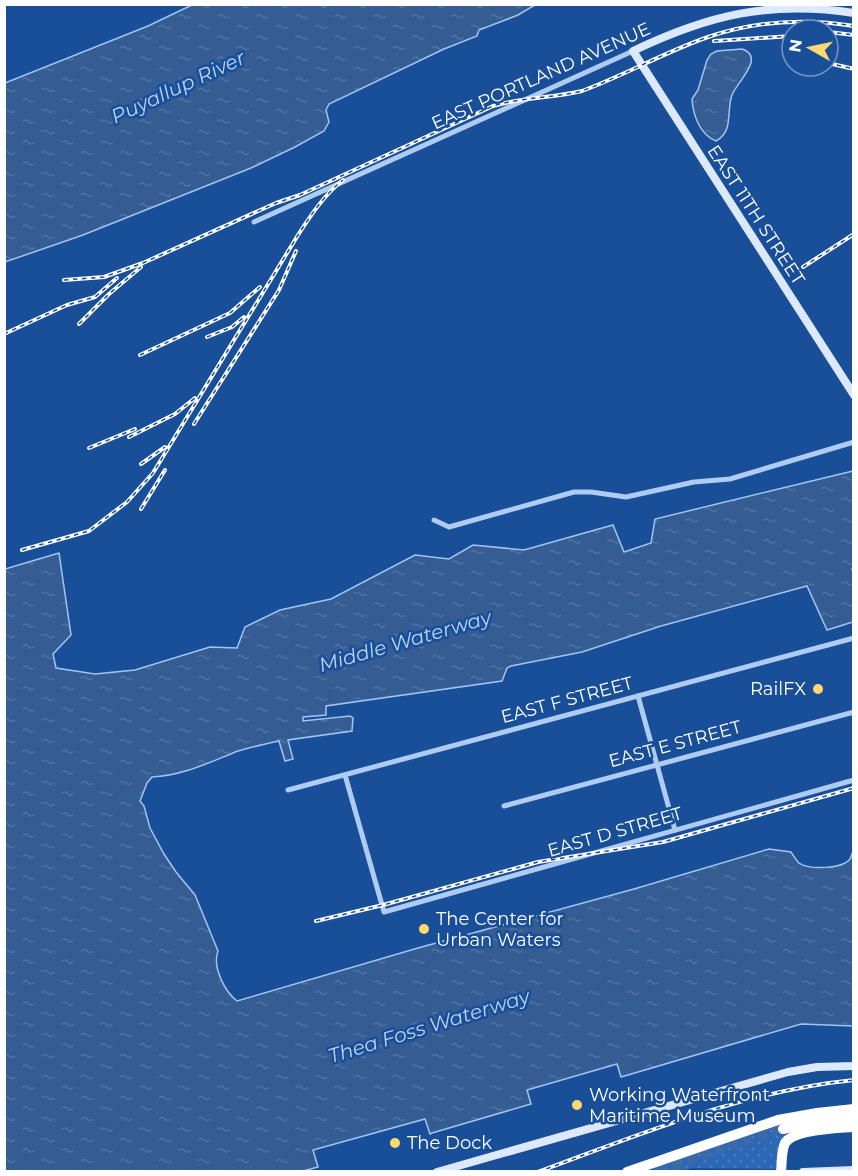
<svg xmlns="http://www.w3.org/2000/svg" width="858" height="1176" font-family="Montserrat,sans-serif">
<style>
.green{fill:url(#green-dots)}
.water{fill:url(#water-ripples);stroke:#a1c5f3;stroke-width:1.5}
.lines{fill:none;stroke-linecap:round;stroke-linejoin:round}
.highway-tunnel{stroke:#3c69a8;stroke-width:10;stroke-dasharray:10 5;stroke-linecap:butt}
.street{stroke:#aecbf1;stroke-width:5}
.secondary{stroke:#dce9fc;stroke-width:8}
.highway{stroke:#fff;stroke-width:10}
.rail-casing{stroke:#fff;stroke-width:4}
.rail{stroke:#194e99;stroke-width:1.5;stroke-dasharray:4.5;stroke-linecap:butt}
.poi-dot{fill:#ffd86e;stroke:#194e99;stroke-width:2}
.labels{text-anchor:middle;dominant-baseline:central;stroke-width:5;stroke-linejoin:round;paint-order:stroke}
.street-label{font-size:18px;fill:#fff;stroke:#194e99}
.poi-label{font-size:18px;fill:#fff;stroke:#194e99;text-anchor:start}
.water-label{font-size:20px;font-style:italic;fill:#bad5f8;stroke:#194e99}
</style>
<defs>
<pattern id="green-dots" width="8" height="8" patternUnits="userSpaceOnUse" patternTransform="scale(1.5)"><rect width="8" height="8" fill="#2d68b7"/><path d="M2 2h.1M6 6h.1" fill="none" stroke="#4c7fc2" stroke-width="1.8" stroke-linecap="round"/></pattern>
<pattern id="water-ripples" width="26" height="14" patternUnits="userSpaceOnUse" patternTransform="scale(1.5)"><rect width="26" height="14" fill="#355c93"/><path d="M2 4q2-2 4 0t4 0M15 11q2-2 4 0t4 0" fill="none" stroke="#5374a3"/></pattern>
</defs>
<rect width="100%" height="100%" fill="#194e99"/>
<path class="green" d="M778 1124 785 1135 780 1142 776 1169 691 1168 682 1171 653 1172V1168Z"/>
<g class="water">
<path d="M192 5V4L535 5 518 15 479 30 477 36 444 49 329 104 326 110 329 122 324 131 295 147 251 168 83 235 5 262V83L148 26Z"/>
<path d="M742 49C766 57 737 82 732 95 726 112 734 131 716 141 700 135 693 115 692 99L698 90 707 60 711 54 717 51Z"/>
<path d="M853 471 854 568 852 569 854 576 853 622 827 630 807 586 661 626 582 652 511 666 507 668 502 681 326 706V715L303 717V721L350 716 353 718 352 731 288 740 293 759 285 761 279 741C265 744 251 747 238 751 210 762 182 776 152 777L147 783 140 801 144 806 150 828 164 854 176 872 195 895 218 951C212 967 225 992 237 1001L418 948 634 889 769 849 791 852C793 855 796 860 799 863 809 870 842 869 850 859 851 857 852 854 853 851V1026L801 1024 621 1077 617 1064 527 1090 531 1104 432 1133 430 1134 425 1119 313 1150 318 1167 303 1171H5V569L59 553 71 635 53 654 56 668 95 674 135 670 210 647 237 648 245 627 280 610 331 599 415 555 449 559 473 545 524 550 613 525 624 552 651 543 655 519Z"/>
</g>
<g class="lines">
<path class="highway-tunnel" d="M659 1172 713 1150 783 1129"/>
<g class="street">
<path d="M254 222 633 51"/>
<path d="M434 520 449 527 574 492H591L626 497 694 482 730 479 854 442"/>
<path d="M638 696 675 830"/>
<path d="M345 775 384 912 854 780"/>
<path d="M288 790 854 638"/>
<path d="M504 806 854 712"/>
</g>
<g class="secondary">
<path d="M854 13C770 0 708 15 633 51L854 395"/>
<path d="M437 1172 788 1072 817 1067 854 1066"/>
<path d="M803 1172 854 1170"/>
</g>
<g class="highway">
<path d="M783 1129 811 1123 854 1118"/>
<path d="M627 1172 778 1120 817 1113 854 1109"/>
<path d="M781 1172C782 1162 781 1152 785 1143 794 1129 837 1128 854 1127"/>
</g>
<defs>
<g id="rail">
<path d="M828 32 854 35"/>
<path d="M714 41 792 36"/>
<path d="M786 54 792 56"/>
<path d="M828 63 854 69"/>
<path d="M803 267 854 234"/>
<path d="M64 280 104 277 143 263 276 203 300 195 493 106C523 97 553 98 582 91 625 75 665 52 708 37 755 21 805 18 854 26"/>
<path d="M79 324 109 294 141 267"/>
<path d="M4 334 67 305 95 297 117 278"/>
<path d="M207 337 232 327 244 317"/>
<path d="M140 355 230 313 260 287"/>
<path d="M194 424 279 290 296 251"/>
<path d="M129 437 175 414 195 398"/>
<path d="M89 448 135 429"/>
<path d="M141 464 165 447"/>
<path d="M141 509 165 470"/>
<path d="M22 550 89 531 127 502 153 473 298 235C311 215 324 195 343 180"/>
<path d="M316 921 383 905 538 862 663 842 854 788"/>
<path d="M538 1172C641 1134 744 1091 854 1080"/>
</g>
</defs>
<use href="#rail" class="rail-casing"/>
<use href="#rail" class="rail"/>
</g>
<g class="poi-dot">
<circle cx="818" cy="689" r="6"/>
<circle cx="424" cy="929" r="6"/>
<circle cx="577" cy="1105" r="6"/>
<circle cx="395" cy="1143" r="6"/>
</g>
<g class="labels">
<g class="street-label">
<text transform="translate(541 76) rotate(-24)">EAST PORTLAND AVENUE</text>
<text transform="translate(756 215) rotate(57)">EAST 11TH STREET</text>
<text transform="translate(567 700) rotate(-15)">EAST F STREET</text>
<text transform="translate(675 744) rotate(-15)">EAST E STREET</text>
<text transform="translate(615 832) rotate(-16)">EAST D STREET</text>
</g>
<g class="poi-label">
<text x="806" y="689" text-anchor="end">RailFX</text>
<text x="436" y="919">The Center for<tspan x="436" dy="21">Urban Waters</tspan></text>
<text x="589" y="1095">Working Waterfront<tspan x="589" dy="21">Maritime Museum</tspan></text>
<text x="407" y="1143">The Dock</text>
</g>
<g class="water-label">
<text transform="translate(178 87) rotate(-25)">Puyallup River</text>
<text transform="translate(405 641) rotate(-16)">Middle Waterway</text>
<text transform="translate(429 1026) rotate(-17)">Thea Foss Waterway</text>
</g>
</g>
<rect width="858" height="1176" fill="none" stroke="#ffffff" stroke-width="12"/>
<g transform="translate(810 48) rotate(279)"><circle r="28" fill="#194e99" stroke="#7595c2" stroke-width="1.5"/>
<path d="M0-4.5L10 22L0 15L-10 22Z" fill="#ffd86e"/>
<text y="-9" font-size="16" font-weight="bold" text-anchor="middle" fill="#ffffff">N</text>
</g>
</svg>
